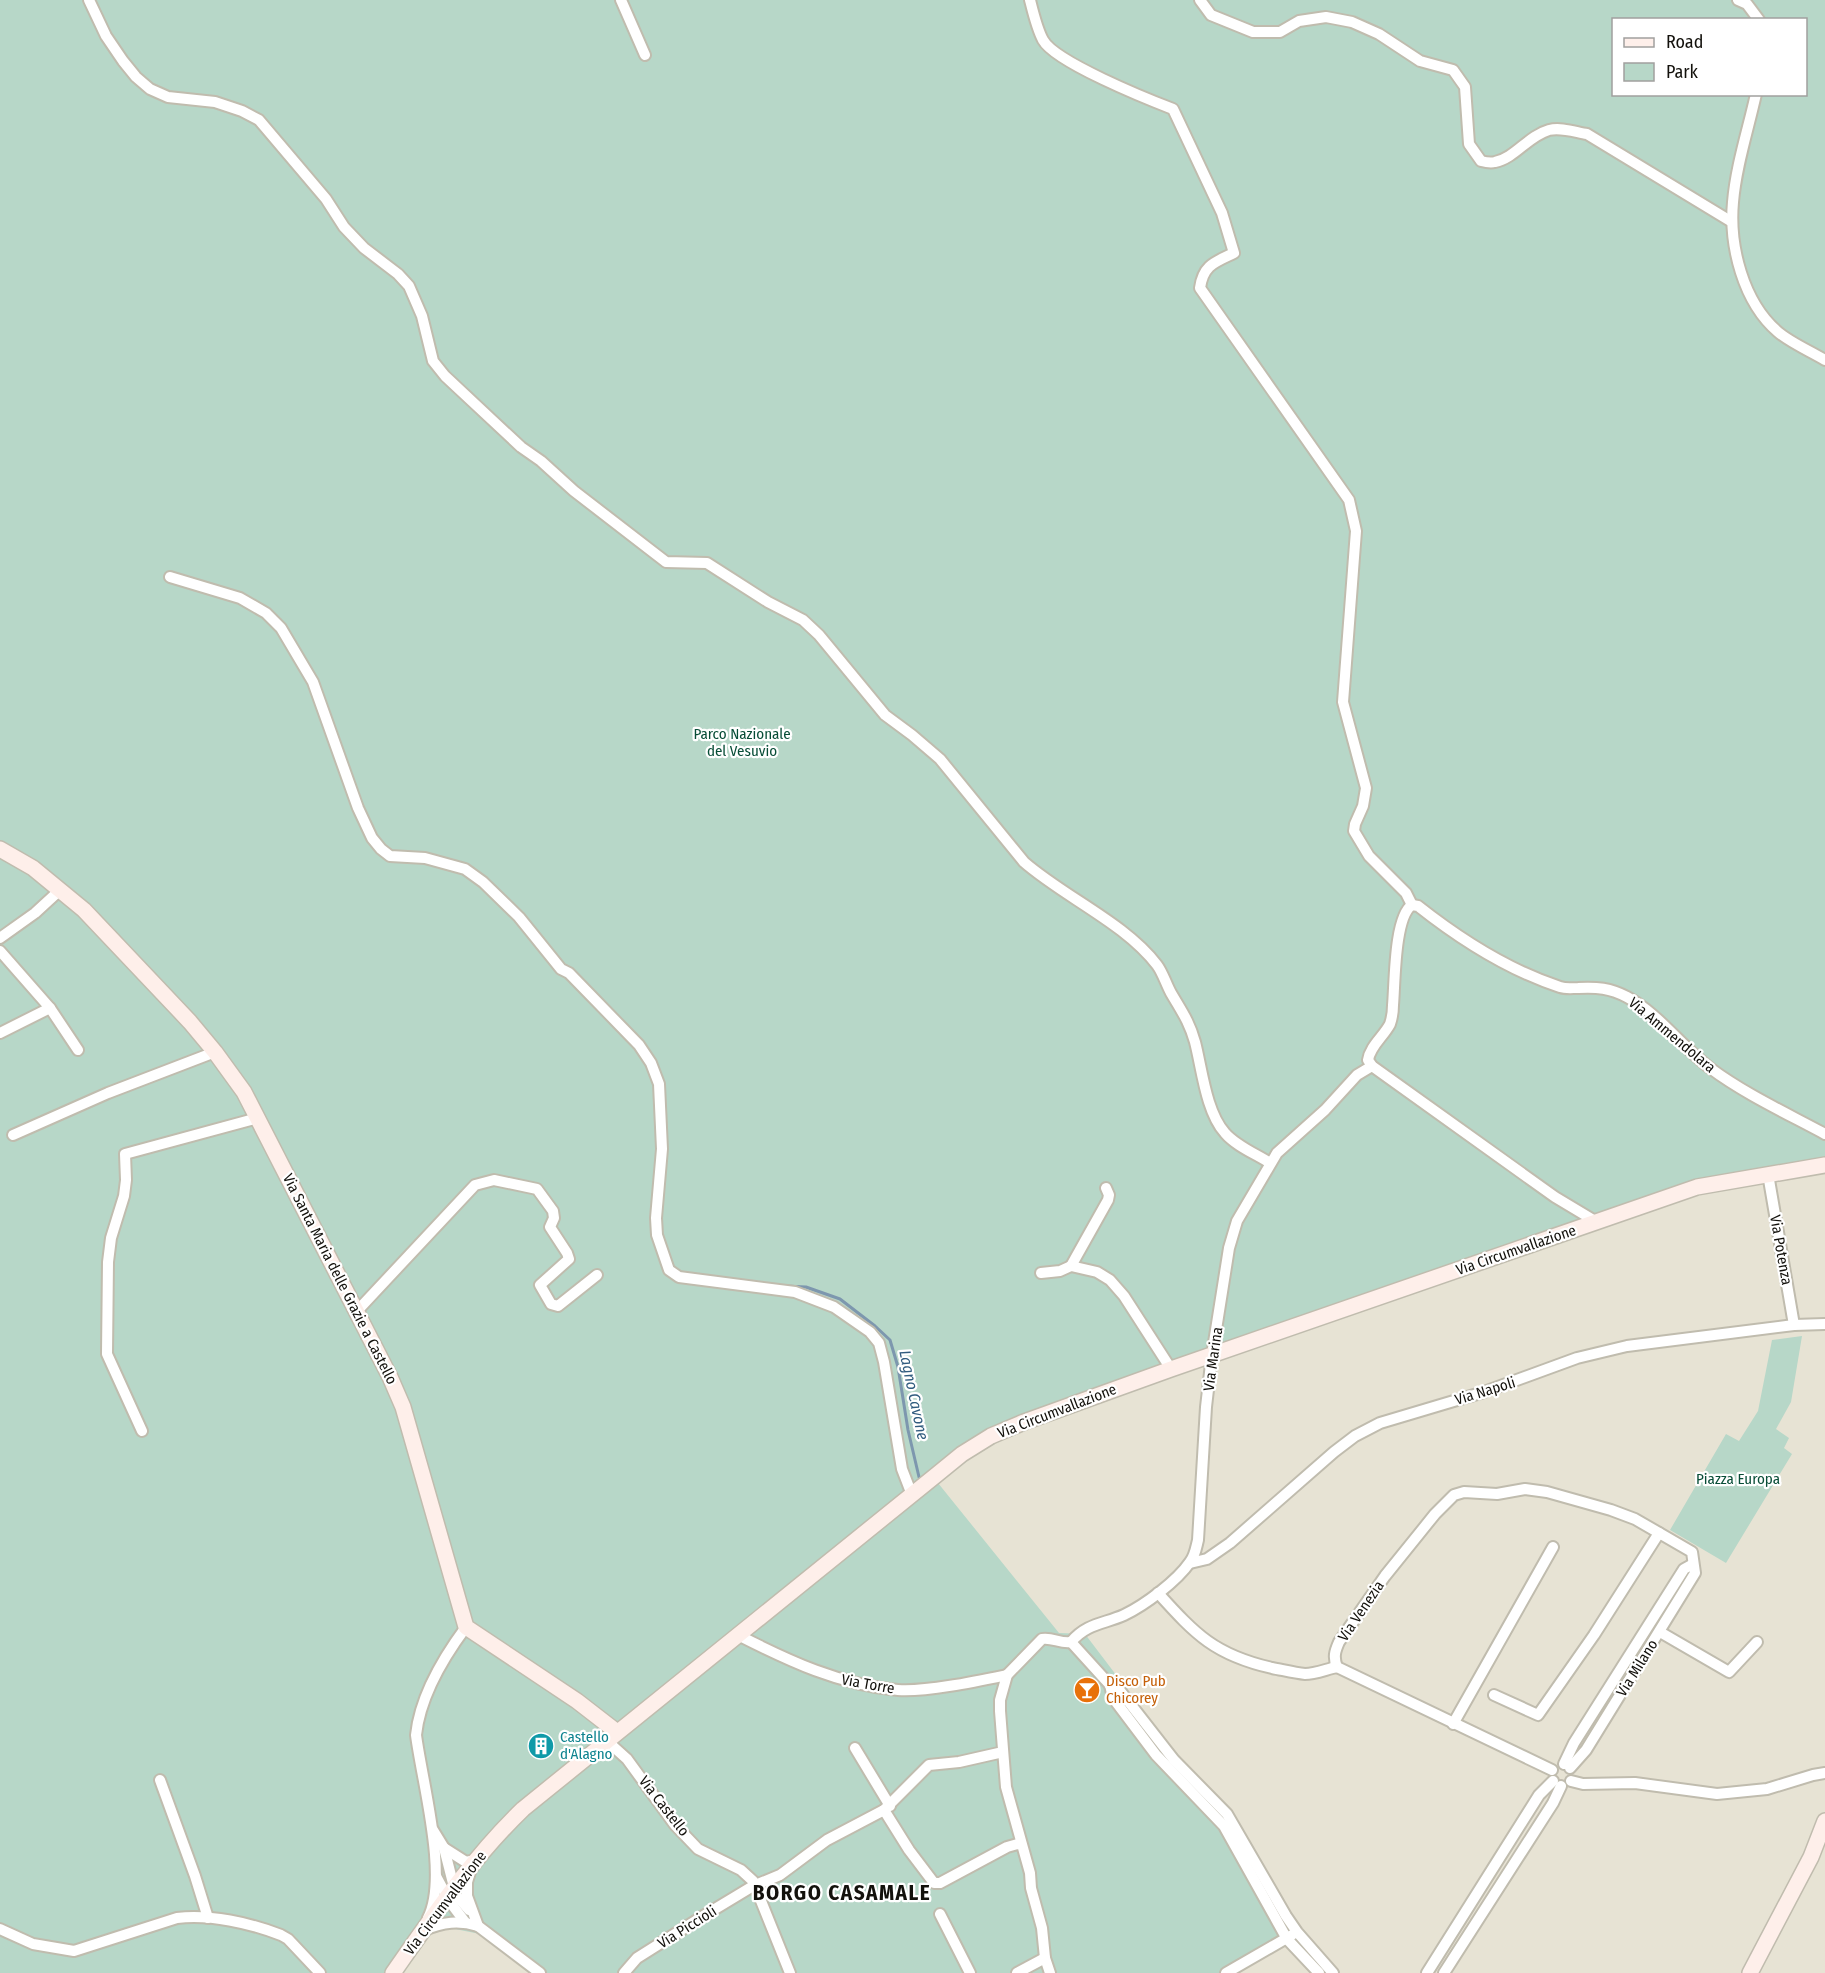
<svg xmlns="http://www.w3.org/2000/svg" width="1825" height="1973" font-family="'Fira Sans Condensed',sans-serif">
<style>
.park{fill:#b7d7c8;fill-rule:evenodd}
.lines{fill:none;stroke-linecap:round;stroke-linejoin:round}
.stream{stroke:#7d97ae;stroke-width:3}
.street-casing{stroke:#c0bcae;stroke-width:14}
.secondary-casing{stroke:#c0bcae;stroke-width:18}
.street{stroke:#fff;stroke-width:10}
.secondary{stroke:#feefea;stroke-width:15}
.labels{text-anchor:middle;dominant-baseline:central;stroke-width:4.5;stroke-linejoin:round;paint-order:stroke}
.park-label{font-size:15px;fill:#084d37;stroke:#fff}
.street-label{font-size:15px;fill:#13110c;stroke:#fff}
.food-label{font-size:15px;fill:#c56008;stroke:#fff;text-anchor:start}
.culture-label{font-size:15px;fill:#0d838f;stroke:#fff;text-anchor:start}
.water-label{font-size:16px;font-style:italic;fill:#315c7f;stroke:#fff}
.district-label{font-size:21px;font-weight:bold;letter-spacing:1.5px;fill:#13110c;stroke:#fff}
</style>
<rect width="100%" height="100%" fill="#e7e3d4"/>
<g class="park">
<path d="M0 0H1825V1170L1686 1193 995 1440 938 1483 1059 1633 1085 1634 1164 1738 1235 1821 1298 1928 1238 1973H533L485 1935 450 1928 427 1933 428 1937 402 1973H0ZM1614 20H1806V94H1614Z"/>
<path d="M1802 1336 1791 1402 1776 1429 1789 1438 1784 1448 1792 1454 1726 1563 1670 1530 1726 1434 1739 1441 1758 1411 1772 1340Z"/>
</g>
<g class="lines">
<path class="stream" d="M784 1286 806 1287 840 1299 875 1326 890 1340 898 1367 908 1430 919 1477"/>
<defs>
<g id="street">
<path d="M89 0 106 36 123 61 136 77 150 89 168 97 215 102 242 111 259 120 326 199 344 227 364 248 398 274 409 286 422 316 433 361 445 376 521 447 541 461 574 491 666 562 707 563 768 602 803 620 819 635 885 715 912 735 940 759 1024 862C1064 897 1125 923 1157 965 1163 973 1166 984 1171 993 1182 1012 1189 1021 1195 1042 1202 1069 1206 1112 1225 1133 1236 1146 1256 1154 1270 1163"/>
<path d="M621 0 645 55"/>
<path d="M1030 0C1033 12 1037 29 1043 40 1055 62 1147 99 1173 109L1222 213 1234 253C1215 262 1203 265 1200 288L1349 500 1356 531 1343 702 1366 788 1363 806 1355 824 1354 831 1369 856 1406 893 1412 905"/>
<path d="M1200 0 1211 15 1253 32H1280L1299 21 1326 17 1352 22 1379 34 1420 61 1453 70 1465 87 1469 144 1481 161C1485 162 1491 163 1495 162 1515 158 1528 136 1549 130 1561 127 1575 132 1587 134L1732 222"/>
<path d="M1738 0 1747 4 1759 20"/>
<path d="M1756 94C1748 130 1736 166 1733 202 1729 246 1743 302 1778 332 1791 343 1810 351 1825 360"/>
<path d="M170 577 240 598 266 613 281 628 313 682 358 808 372 838 381 849 390 856 425 858 465 869 483 882 519 917 561 969 569 973 639 1045 651 1063 659 1084 662 1149 656 1218 657 1235 669 1270 679 1277 795 1292 834 1307 870 1332 879 1343 884 1362 902 1469 912 1495"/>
<path d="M0 938 35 913 60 890"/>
<path d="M0 951 50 1008 78 1050"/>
<path d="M0 1033 50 1008"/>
<path d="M13 1135 108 1093 215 1052"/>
<path d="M1768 1174 1794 1325"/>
<path d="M1595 1221 1555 1197 1372 1066 1368 1060C1370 1046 1384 1036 1390 1024 1392 1018 1393 1011 1393 1005 1395 984 1394 917 1412 905L1418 906C1461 940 1508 970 1560 987 1566 989 1572 988 1578 988 1597 987 1610 988 1627 997 1659 1014 1681 1046 1710 1068 1745 1094 1786 1113 1825 1134"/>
<path d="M1071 1266 1108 1200 1109 1195 1106 1188"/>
<path d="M1041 1273 1060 1271 1071 1266 1097 1272 1110 1280 1124 1296 1171 1369"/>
<path d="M357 1311 475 1185 494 1180 537 1189 553 1211 554 1218 550 1227 567 1253 569 1259 540 1285 551 1304 558 1306 597 1275"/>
<path d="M142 1431 107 1354 108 1262 111 1238 124 1196 126 1180 125 1154 258 1118"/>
<path d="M1190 1563 1207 1559 1230 1543 1334 1452 1355 1436 1380 1423 1484 1392 1577 1358 1627 1346 1794 1325 1825 1324"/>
<path d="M1158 1593C1196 1635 1215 1655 1272 1668 1283 1670 1294 1673 1305 1674 1315 1674 1327 1669 1337 1667"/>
<path d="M1660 1632 1729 1672 1757 1642"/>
<path d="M738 1635C789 1661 840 1685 898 1690 926 1692 978 1681 1007 1675"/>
<path d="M1071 1642C1087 1623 1104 1624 1124 1615 1145 1605 1177 1581 1190 1562 1195 1556 1196 1548 1198 1540L1206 1407 1212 1355 1229 1248 1237 1221 1277 1153 1325 1110 1357 1075 1372 1066"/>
<path d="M1071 1642 1110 1685 1121 1692 1174 1760 1227 1814 1286 1916 1297 1932 1333 1973"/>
<path d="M1110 1685 1113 1698 1156 1755 1224 1826 1287 1939 1319 1973"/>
<path d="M1494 1695 1538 1715 1594 1635 1659 1533"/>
<path d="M1453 1724 1553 1547"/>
<path d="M607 1741 627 1759 675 1825 698 1849 741 1870 753 1881 790 1973"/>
<path d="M855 1748 890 1806"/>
<path d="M1564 1764 1574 1743 1684 1569 1693 1564"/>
<path d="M1552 1770 1337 1667C1333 1657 1335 1651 1339 1642L1385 1576 1435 1514 1454 1495 1464 1492 1497 1494 1525 1489 1547 1492 1611 1510 1635 1519 1692 1552 1695 1573 1586 1750 1570 1768"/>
<path d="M160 1780 195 1876 208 1918"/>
<path d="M1571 1781 1583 1784 1635 1783 1717 1794 1767 1789 1813 1775 1825 1773"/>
<path d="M884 1810 909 1850 934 1883H940L1007 1847 1021 1843"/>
<path d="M433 1830 444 1848 456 1895 469 1910"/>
<path d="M444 1848 466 1862 475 1860"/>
<path d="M470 1872 467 1882V1896L478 1926 540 1973"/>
<path d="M436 1876 450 1902 465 1922"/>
<path d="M940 1914 970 1973"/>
<path d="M428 1918C449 1877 422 1782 416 1735 420 1697 443 1658 466 1627"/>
<path d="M0 1929 33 1944 74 1951 177 1918C210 1914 250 1923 281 1935L288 1939 320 1973"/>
<path d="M424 1930C443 1922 459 1920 478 1926"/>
<path d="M624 1973 637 1958 705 1915 753 1886 780 1875 827 1840 884 1810 929 1765 959 1762 1003 1752"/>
<path d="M1017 1973 1045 1958"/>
<path d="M1050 1973 1045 1958 1042 1928 1031 1888 1030 1873 1006 1787 1000 1711V1700L1007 1675 1042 1639C1052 1637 1061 1644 1071 1642"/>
<path d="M1226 1973 1292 1935"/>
<path d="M1427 1973 1539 1795 1553 1781"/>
<path d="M1444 1973 1553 1803 1561 1786"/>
</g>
<g id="secondary">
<path d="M0 849 33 868 84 910 190 1022 215 1052 244 1092 390 1377 403 1407 466 1627 577 1701 617 1732"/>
<path d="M393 1973C433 1916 472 1858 523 1809L935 1476 962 1454 991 1436 1024 1422 1171 1369 1697 1187 1825 1165"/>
<path d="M1750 1973 1811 1857 1825 1821"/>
</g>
</defs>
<use href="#street" class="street-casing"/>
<use href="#secondary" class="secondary-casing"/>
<use href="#street" class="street"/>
<use href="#secondary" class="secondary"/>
</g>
<defs>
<symbol id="bar-disc" viewBox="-11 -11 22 22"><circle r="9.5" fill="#e8710a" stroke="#fff"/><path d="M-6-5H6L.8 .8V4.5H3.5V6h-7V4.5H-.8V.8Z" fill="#fff"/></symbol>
<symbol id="building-disc" viewBox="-11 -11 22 22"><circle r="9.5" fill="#0f9aa8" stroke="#fff"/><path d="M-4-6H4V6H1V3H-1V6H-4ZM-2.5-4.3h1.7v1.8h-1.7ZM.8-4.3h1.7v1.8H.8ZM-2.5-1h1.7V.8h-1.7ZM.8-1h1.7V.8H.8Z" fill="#fff"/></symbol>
</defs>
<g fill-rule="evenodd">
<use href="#bar-disc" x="1072" y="1675" width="30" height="30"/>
<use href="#building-disc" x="526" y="1731" width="30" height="30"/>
</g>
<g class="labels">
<g class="park-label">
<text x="742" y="734">Parco Nazionale<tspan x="742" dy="17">del Vesuvio</tspan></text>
<text x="1738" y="1479">Piazza Europa</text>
</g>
<g class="street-label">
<text transform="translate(1672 1035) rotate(40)">Via Ammendolara</text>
<text transform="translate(1516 1250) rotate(-19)">Via Circumvallazione</text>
<text transform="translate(1781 1250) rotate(80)">Via Potenza</text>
<text transform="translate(340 1279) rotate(63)">Via Santa Maria delle Grazie a Castello</text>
<text transform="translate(1213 1359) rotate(-82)">Via Marina</text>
<text transform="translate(1485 1391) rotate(-17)">Via Napoli</text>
<text transform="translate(1057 1411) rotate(-21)">Via Circumvallazione</text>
<text transform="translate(1361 1611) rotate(-56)">Via Venezia</text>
<text transform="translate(1637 1668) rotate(-58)">Via Milano</text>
<text transform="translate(868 1684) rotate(10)">Via Torre</text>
<text transform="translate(664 1806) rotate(52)">Via Castello</text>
<text transform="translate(445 1903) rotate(-53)">Via Circumvallazione</text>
<text transform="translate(687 1927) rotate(-32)">Via Piccioli</text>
</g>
<g class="food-label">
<text x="1106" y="1681">Disco Pub<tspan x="1106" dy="17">Chicorey</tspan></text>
</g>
<g class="culture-label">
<text x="560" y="1737">Castello<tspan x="560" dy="17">d'Alagno</tspan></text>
</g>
<g class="water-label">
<text transform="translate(914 1395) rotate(78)">Lagno Cavone</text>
</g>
<g class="district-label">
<text x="842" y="1893">BORGO CASAMALE</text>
</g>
</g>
<rect x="1612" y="18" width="195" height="78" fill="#ffffff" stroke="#a1a09e" stroke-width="1.5"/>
<rect x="1624" y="38" width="30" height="9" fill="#feefea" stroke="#a1a09e" stroke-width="1.5"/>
<text x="1666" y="48" font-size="18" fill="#13110c">Road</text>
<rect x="1624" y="63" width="30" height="18" fill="#b7d7c8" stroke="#a1a09e" stroke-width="1.5"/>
<text x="1666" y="78" font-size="18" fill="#13110c">Park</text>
</svg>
